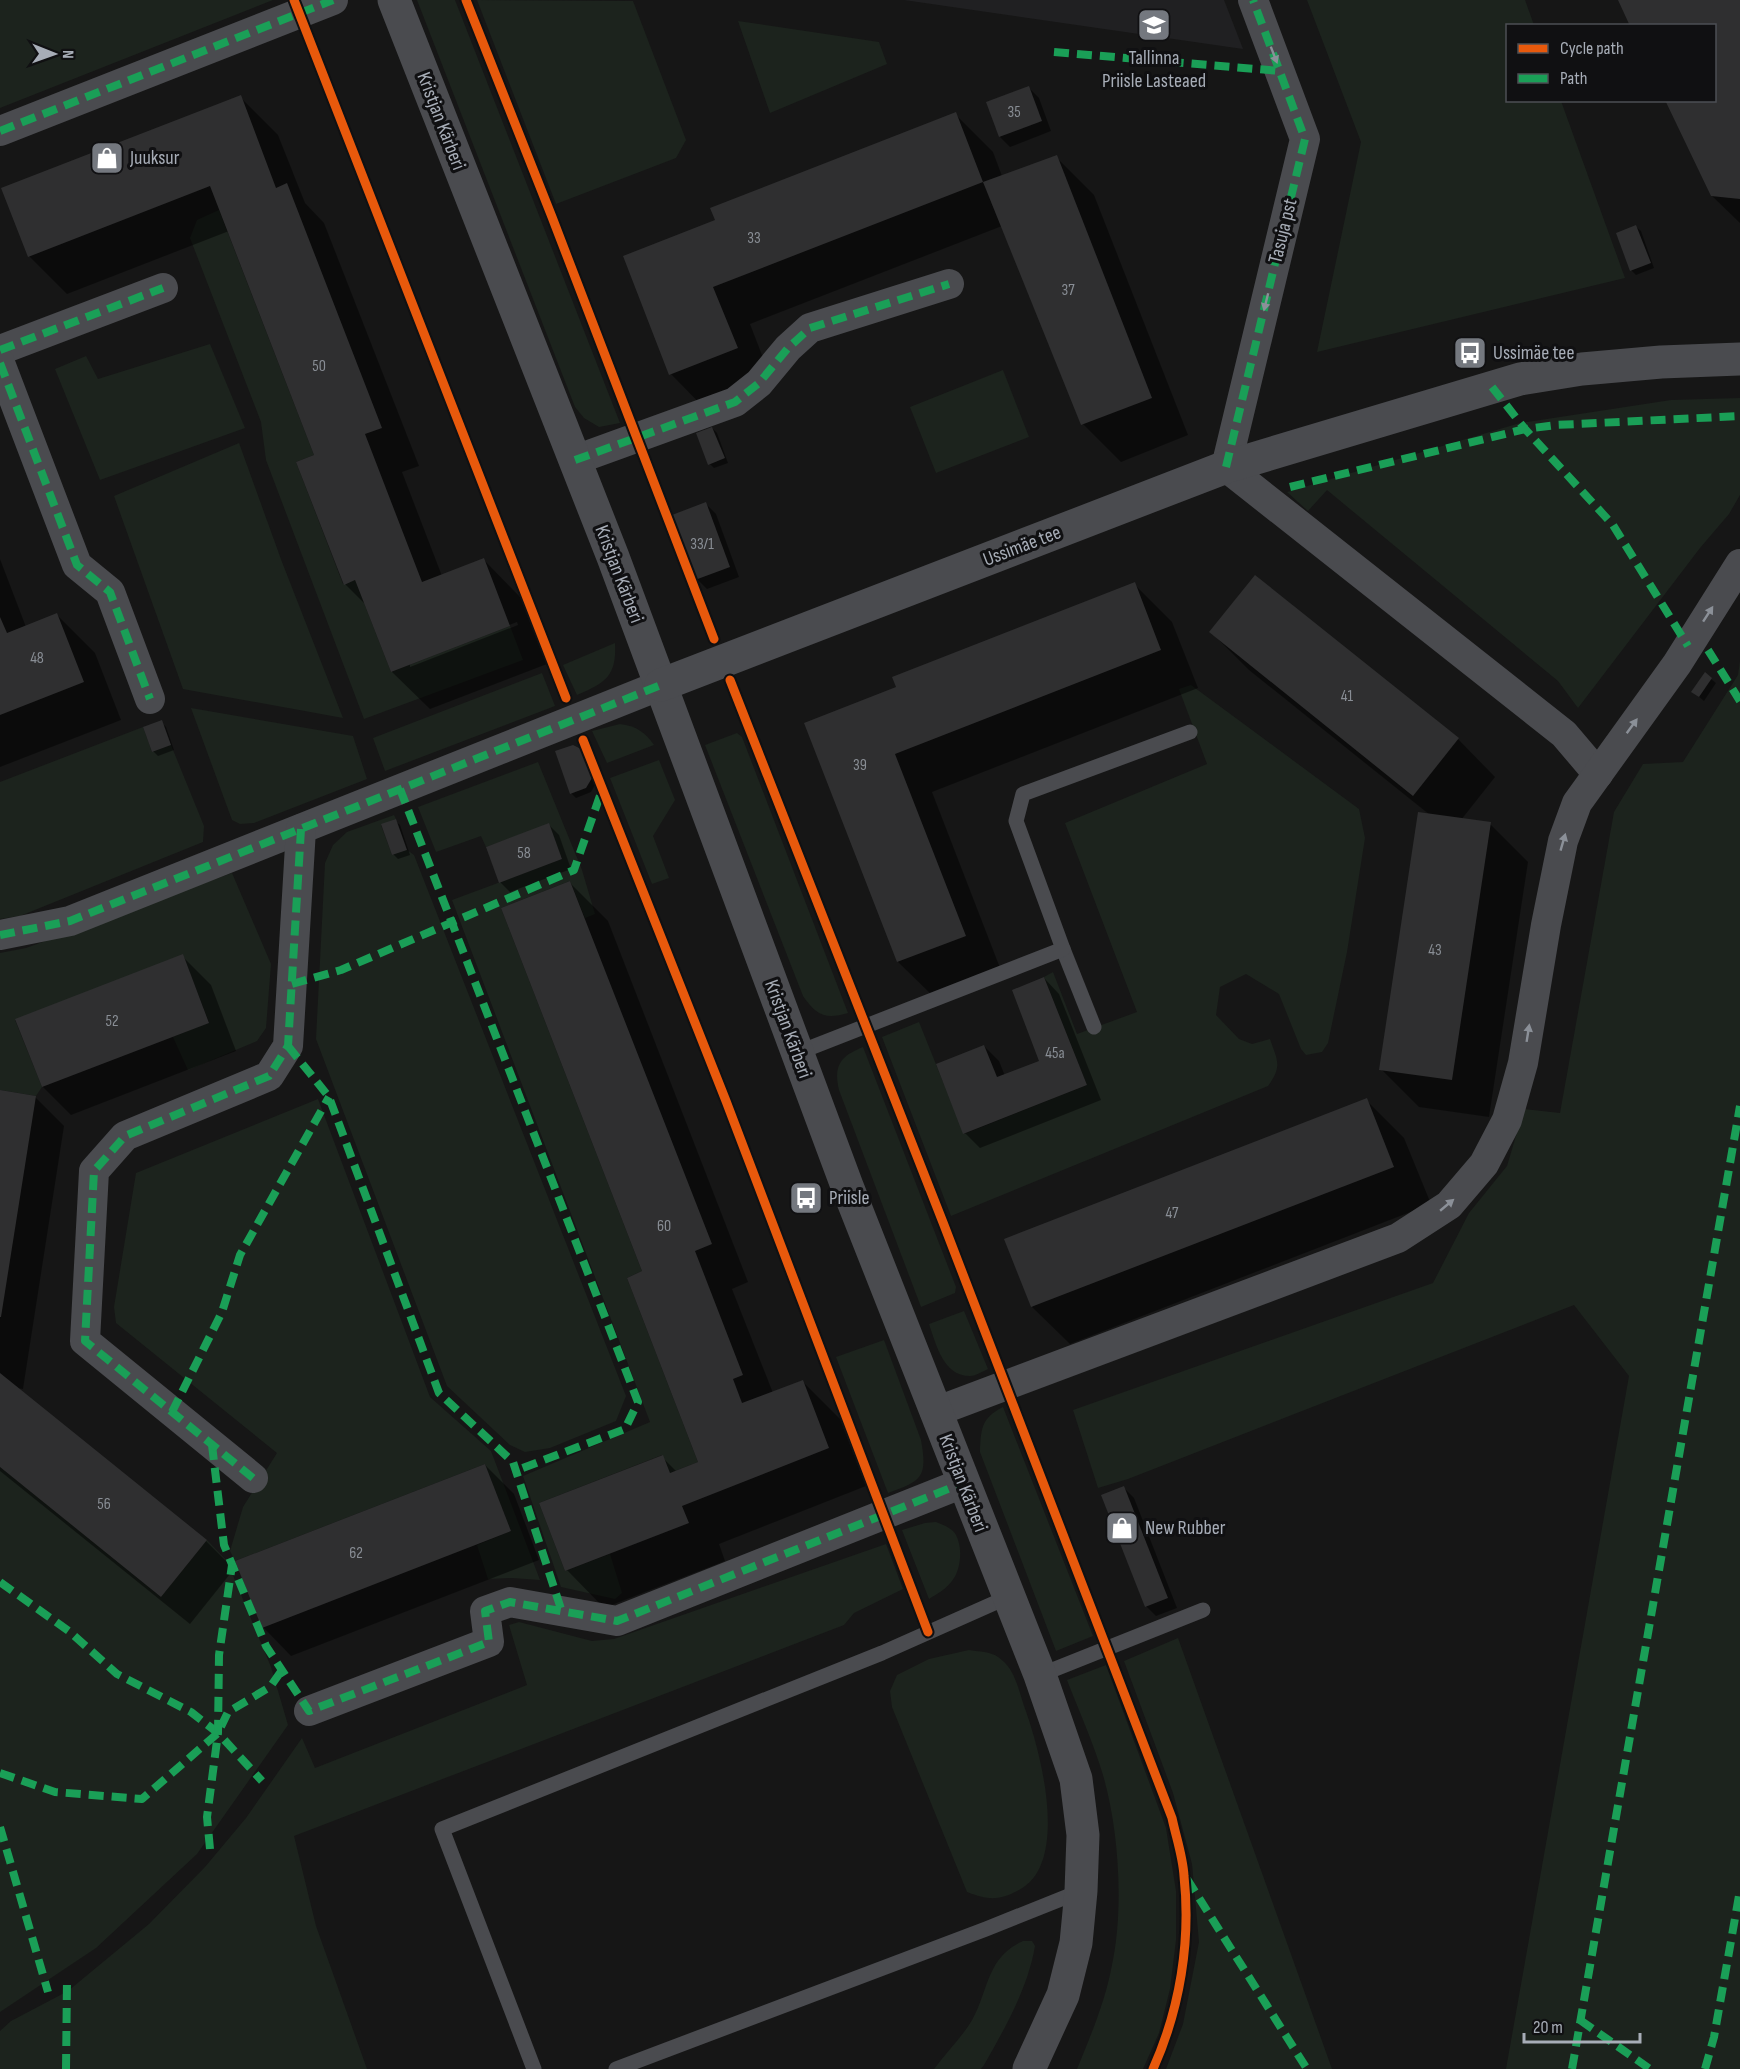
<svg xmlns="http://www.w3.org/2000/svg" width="1740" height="2069" font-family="'Sofia Sans Condensed',sans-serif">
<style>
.built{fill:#202022}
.green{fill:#1c231d}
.shadow{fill:#0007;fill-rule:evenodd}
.building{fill:#2f2f30}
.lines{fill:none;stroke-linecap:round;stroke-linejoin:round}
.service{stroke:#4a4b4f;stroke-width:15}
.minor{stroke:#4a4b4f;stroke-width:30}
.tertiary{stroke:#4a4b4f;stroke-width:33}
.quiet{stroke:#1a9f57;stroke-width:8;stroke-dasharray:15 8;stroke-linecap:butt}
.cycleway-casing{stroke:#101012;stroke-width:13}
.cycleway{stroke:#e8590c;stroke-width:9}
.oneway{fill:#8b9098}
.labels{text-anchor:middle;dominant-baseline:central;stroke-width:6;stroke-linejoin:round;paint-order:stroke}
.number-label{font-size:16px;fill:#898e95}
.poi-label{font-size:20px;fill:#a7adb7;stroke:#101012;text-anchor:start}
.street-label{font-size:20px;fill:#a7adb7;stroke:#101012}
</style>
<rect width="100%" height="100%" fill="#161616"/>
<path class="built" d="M904 0H1224L1243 49Z"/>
<g class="green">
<path d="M0 0H273L0 108Z"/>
<path d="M417 0H455L620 423 599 427 584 418 575 407Z"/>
<path d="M477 0 633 1 686 140 676 158 556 204Z"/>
<path d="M1307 0H1525L1534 25 1508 26V100L1561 101 1625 278 1317 352 1361 142Z"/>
<path d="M738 21 879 42 887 64 770 113Z"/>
<path d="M219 210 314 455 296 462 343 584 355 580 391 672 510 626 523 660 364 719 266 460 261 422 190 238 197 220Z"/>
<path d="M210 344 245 428 100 480 55 369 86 356 98 379Z"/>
<path d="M1003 370 1029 437 936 473 910 407Z"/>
<path d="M1740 398V495L1729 514 1700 548 1578 708 1558 681 1327 490 1308 511 1287 492 1520 423 1671 400Z"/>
<path d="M239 443 282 562 343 718 183 689 114 496Z"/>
<path d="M615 643C617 676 605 683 577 695L563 665Z"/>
<path d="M1740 661V2069H1506L1629 1376 1574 1305 1128 1479 1098 1488 1073 1410 1433 1283 1469 1213 1507 1166 1524 1109 1560 1113 1614 812 1643 764 1683 762 1738 675Z"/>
<path d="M542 673 555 706 385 771 373 738Z"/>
<path d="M1191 685 1359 809 1365 838 1347 952 1328 1043 1322 1052 1306 1055 1301 1049 1279 994 1246 974 1220 987 1216 1015 1239 1039 1252 1044 1270 1039C1277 1060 1283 1066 1268 1086L951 1216 882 1037 919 1022 964 1134 1087 1085 1044 977 1053 972 1077 1034 1137 1012 1065 823 1207 764 1179 689Z"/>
<path d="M191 708 353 736 367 779 254 823 240 824 232 820Z"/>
<path d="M620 724C636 726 645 732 654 745L607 763 592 731Z"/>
<path d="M143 727 152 752 171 745 204 826 203 842 20 916 0 919V782Z"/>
<path d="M737 733 742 737 848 1013C825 1020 816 1015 803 996L705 745Z"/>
<path d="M659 760 675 800 653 836 669 878 652 884 610 778Z"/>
<path d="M538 762 582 870 595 914 585 918 570 881 501 908 642 1271 627 1278 698 1462 670 1473 662 1455 539 1503 565 1571 610 1554 622 1593 615 1599 561 1587 523 1476 650 1422 452 900 562 859 549 824 486 847 481 836 436 852 418 807Z"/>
<path d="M394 815 396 819 381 825 392 855 407 850 414 855 626 1396 616 1421 550 1448 525 1452 510 1445 447 1386 316 1039 325 863 333 845 347 832Z"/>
<path d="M232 873 271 964 266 1028 257 1041 188 1070 173 1037 209 1022 183 955 15 1020 42 1087 36 1096 0 1090V953L26 948Z"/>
<path d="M863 1047 956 1287 955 1293 921 1307 839 1090C833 1065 841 1056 863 1047Z"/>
<path d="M318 1099 430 1397 491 1451 540 1580 512 1578 488 1579 477 1545 511 1531 485 1464 235 1561 230 1551 243 1507 277 1453 116 1323 114 1307 136 1173Z"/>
<path d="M964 1311 988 1369C983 1371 976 1376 970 1376 943 1376 936 1344 929 1324Z"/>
<path d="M884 1340 921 1440C928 1478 921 1481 888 1493L836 1357Z"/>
<path d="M1003 1407 1093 1636 1056 1651 980 1452C981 1429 981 1418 1003 1407Z"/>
<path d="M0 1467 161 1597 207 1540 227 1561 271 1667 288 1725 197 1854 96 1948 0 2012Z"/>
<path d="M936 1522C944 1525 952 1528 956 1535 963 1548 961 1570 952 1581 946 1589 937 1594 929 1599L902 1530 925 1523Z"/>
<path d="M886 1544 903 1589 854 1613 844 1625 294 1836 316 1926 367 2069H0V2031L11 2021 68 1991 149 1924 205 1867 246 1818 302 1738 315 1768 527 1685 509 1625 519 1622 592 1641 614 1639Z"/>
<path d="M1178 1638 1332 2069H1166L1183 2024 1199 1942 1192 1864 1173 1793 1124 1661Z"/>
<path d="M969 1650C982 1652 993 1651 1003 1661 1015 1671 1019 1691 1024 1706 1040 1749 1071 1863 1019 1890 999 1901 988 1900 967 1892L892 1707 890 1691 897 1675 929 1659Z"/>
<path d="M1106 1665 1166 1828 1176 1891V1940L1170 1989 1159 2033 1143 2069H1077C1091 2035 1105 2002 1112 1965 1124 1909 1119 1830 1103 1775 1093 1742 1079 1711 1067 1680Z"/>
<path d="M1023 1941H1032L1035 1946C1028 1988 1005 2028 984 2065L981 2069H934C945 2054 959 2040 969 2025 989 1995 984 1958 1023 1941Z"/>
</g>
<g class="shadow">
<path d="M1620 0H1740V223L1712 196 1714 26Z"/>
<path d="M1029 88 1039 98 1051 131 1010 147 1000 137 988 103Z"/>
<path d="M240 97 278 135 305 203 324 223 419 466 402 472 442 576 484 560 521 598 547 664 430 709 392 672 367 606 345 584 316 456 229 231 67 294 29 256ZM517 622 518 625 410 667V663Z"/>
<path d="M955 114 993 152 1002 176 1056 157 1094 195 1188 435 1121 462 1083 424 1002 226 750 324 774 386 708 412 671 374 717 221Z"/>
<path d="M1636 227 1641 231 1654 268 1636 275 1631 270Z"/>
<path d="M712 428 717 433 728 463 714 468 710 464Z"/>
<path d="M706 504 716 514 739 577 707 589 697 579Z"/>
<path d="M0 559 26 627 57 615 95 653 121 720 0 767Z"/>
<path d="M1134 584 1172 622 1198 688 932 792 1002 973 936 999 898 962 806 724 898 688Z"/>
<path d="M1211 632 1458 739 1495 777 1461 820 1490 824 1528 862 1489 1117 1419 1107 1381 1069 1430 815 1249 670Z"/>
<path d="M1711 679 1716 683 1704 701 1698 696Z"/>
<path d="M161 722 166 727 174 750 158 756 153 751Z"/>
<path d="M582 751 587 756 596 783 591 792 576 798 571 793Z"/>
<path d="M395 821 400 825 410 855 398 859 394 855 383 825Z"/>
<path d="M549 825 559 835 571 869 510 892 500 882Z"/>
<path d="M570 883 608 921 748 1282 732 1289 773 1393 802 1381 840 1419 866 1486 719 1544 725 1561 604 1608 567 1570 541 1504 662 1457 677 1472 700 1463 644 1272Z"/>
<path d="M182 956 211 985 236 1051 71 1115 43 1087 17 1020Z"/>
<path d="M1044 978 1059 994 1101 1100 980 1148 965 1133 984 1046 999 1061 1005 1076 1041 1061Z"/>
<path d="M0 1092 35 1097 64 1126 23 1389 16 1388 206 1541 234 1569 190 1624 0 1471Z"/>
<path d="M1366 1100 1404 1138 1431 1204 1070 1344 1032 1307Z"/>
<path d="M485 1465 514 1494 539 1560 291 1656 263 1627Z"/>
<path d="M1124 1488 1134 1498 1177 1608 1156 1616 1146 1606Z"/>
</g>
<g class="building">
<path d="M1618 0H1740V199L1711 196 1665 100H1714V26H1630Z"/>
<path d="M1029 86 1042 121 999 137 986 102Z"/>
<path d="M241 95 276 188 287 183 382 428 365 434 422 582 484 558 510 626 391 672 355 580 344 585 296 462 314 455 210 186 28 257 1 188Z"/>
<path d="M956 112 983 182 713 287 738 348 669 375 623 256 715 220 710 208Z"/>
<path d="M1057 155 1152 398 1081 425 983 182Z"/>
<path d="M1636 225 1651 263 1630 271 1616 233Z"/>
<path d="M712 427 725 458 708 465 696 433Z"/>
<path d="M706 502 730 567 695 580 672 515Z"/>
<path d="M1255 575 1459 738 1413 796 1209 632Z"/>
<path d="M1135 582 1161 650 895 754 966 936 897 962 804 723 896 687 892 677Z"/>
<path d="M57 613 84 682 0 715V617L7 633Z"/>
<path d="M1705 672 1712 678 1699 697 1691 692Z"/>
<path d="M162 720 171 745 152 752 143 727Z"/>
<path d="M573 745 583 750 592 778 586 788 570 794 555 751Z"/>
<path d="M1418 812 1491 822 1452 1080 1379 1070Z"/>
<path d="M396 819 407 850 392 855 381 824Z"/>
<path d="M549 823 562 859 499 883 486 847Z"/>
<path d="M570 881 712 1244 695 1251 743 1375 733 1379 742 1403 803 1380 829 1448 682 1506 689 1523 565 1571 539 1503 663 1455 670 1473 698 1462 627 1278 642 1271 501 908Z"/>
<path d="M183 954 209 1023 42 1087 15 1019Z"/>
<path d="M1044 977 1087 1085 963 1134 936 1064 984 1045 997 1077 1039 1061 1012 990Z"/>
<path d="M0 1090 36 1096 1 1317H0Z"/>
<path d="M1367 1098 1394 1167 1031 1307 1004 1239Z"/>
<path d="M0 1373 207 1540 161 1597 0 1467Z"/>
<path d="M485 1464 511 1531 262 1628 235 1561Z"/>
<path d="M1124 1486 1168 1598 1145 1607 1101 1495Z"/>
</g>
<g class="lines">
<g class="service">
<path d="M1063 949 1094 1027"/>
<path d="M797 1053 1063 949 1016 821 1023 794 1190 732"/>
<path d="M1040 1675 1203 1610"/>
<path d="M534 2069 442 1829 882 1653 1008 1597"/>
<path d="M616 2069 986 1929 1081 1891"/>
</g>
<g class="minor">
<path d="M1253 0 1305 139 1226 467 1564 734 1598 774"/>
<path d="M0 131 333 0"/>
<path d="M0 350 163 288"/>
<path d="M0 363 77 565 110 592 150 699"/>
<path d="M575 460 735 402 759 383 788 348 810 328 949 284"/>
<path d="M0 935 70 921 661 685"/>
<path d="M935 1412 1398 1238 1449 1205 1484 1164 1507 1120 1523 1063 1546 925 1563 841 1577 803 1677 664 1740 564"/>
<path d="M253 1478 85 1341 94 1171 125 1136 269 1076 288 1046 301 829"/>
<path d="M309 1711 489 1642 485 1611 510 1602 617 1621 963 1483"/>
</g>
<g class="tertiary">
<path d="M394 0 613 557 847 1186 1040 1675 1076 1779 1083 1835 1081 1891 1076 1943 1063 1995 1029 2069"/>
<path d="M661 685 1226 467 1520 379 1582 369 1661 362 1740 359"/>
</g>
<g class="quiet">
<path d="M1054 52 1280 71"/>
<path d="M0 131 333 0"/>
<path d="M0 350 163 288"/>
<path d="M0 363 77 565 110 592 150 699"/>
<path d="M1492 387 1525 429 1613 525 1688 646"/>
<path d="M575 460 735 402 759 383 788 348 810 328 949 284"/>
<path d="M1226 467 1305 139 1253 0"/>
<path d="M1290 487 1525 429 1556 425 1740 416"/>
<path d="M1708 650 1740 701"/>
<path d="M400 789 638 1402 625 1429 515 1471"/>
<path d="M0 935 70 921 661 685"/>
<path d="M292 984 341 970 574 870 602 790"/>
<path d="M288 1046 329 1097 439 1393 513 1462 562 1612"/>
<path d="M172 1412 222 1312 240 1255 329 1097"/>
<path d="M212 1445 224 1545 266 1646 309 1711 489 1642 485 1611 510 1602 617 1621 963 1483"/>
<path d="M253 1478 85 1341 94 1171 125 1136 269 1076 288 1046 301 829"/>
<path d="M0 1582 70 1632 117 1674 191 1712 218 1733 262 1781"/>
<path d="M0 1773 55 1792 142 1799 218 1733 228 1712 270 1687 282 1670"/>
<path d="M0 1827 48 1992"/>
<path d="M210 1849 207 1817 218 1733 219 1655 232 1565"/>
<path d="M1187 1879 1307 2069"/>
<path d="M1580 2020 1650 2069"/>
<path d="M66 2069 67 1980"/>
<path d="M1572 2069 1740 1106"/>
<path d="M1705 2069 1714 2037 1740 1890"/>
</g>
<defs>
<g id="cycleway">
<path d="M294 0 566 698"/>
<path d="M466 0 552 217 714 639"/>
<path d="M730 680 944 1225 1172 1818C1176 1837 1183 1857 1184 1876 1191 1941 1180 2009 1153 2069"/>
<path d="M583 740 726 1101 928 1632"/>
</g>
</defs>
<use href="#cycleway" class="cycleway-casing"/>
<use href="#cycleway" class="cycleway"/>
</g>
<defs><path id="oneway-solid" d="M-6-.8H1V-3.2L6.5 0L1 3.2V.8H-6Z" transform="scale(1.5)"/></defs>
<g class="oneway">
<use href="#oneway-solid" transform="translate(1274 55) rotate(69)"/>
<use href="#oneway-solid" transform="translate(1266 302) rotate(104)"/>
<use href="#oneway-solid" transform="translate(1708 614) rotate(-57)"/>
<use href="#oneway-solid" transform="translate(1632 726) rotate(-54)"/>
<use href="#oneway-solid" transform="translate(1563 842) rotate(-74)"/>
<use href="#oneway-solid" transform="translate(1528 1033) rotate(-81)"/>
<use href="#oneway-solid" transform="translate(1447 1205) rotate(-40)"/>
</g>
<defs>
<symbol id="school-square" viewBox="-11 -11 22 22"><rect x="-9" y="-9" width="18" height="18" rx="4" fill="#74787f" stroke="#101012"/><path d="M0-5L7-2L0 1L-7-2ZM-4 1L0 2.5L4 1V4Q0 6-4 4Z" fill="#fff"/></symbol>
<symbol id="shop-square" viewBox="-11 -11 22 22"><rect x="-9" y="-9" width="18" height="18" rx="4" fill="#74787f" stroke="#101012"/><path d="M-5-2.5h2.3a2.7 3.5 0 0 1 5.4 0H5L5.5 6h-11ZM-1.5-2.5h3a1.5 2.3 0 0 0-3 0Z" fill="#fff"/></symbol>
<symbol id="bus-square" viewBox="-11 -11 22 22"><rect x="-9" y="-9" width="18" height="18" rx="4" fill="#74787f" stroke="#101012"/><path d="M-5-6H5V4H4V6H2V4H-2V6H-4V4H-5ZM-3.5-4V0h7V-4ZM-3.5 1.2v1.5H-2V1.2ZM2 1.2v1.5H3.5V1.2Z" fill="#fff"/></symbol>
</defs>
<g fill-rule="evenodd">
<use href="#school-square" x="1135" y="6" width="38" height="38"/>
<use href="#shop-square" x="88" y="139" width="38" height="38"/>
<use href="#bus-square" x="1451" y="334" width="38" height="38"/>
<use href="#bus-square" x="787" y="1179" width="38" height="38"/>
<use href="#shop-square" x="1103" y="1509" width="38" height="38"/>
</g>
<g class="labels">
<g class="number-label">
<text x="1014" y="112">35</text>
<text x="754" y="238">33</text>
<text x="1068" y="290">37</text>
<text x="319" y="366">50</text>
<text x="702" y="544">33/1</text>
<text x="37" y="658">48</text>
<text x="1347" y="696">41</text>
<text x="860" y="765">39</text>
<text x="524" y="853">58</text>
<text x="1435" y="950">43</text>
<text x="112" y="1021">52</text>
<text x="1055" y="1053">45a</text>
<text x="1172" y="1213">47</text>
<text x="664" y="1226">60</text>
<text x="104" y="1504">56</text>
<text x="356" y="1553">62</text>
</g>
<g class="poi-label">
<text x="1154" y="58" text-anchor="middle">Tallinna<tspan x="1154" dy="23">Priisle Lasteaed</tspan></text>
<text x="130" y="158">Juuksur</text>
<text x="1493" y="353">Ussimäe tee</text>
<text x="829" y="1198">Priisle</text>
<text x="1145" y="1528">New Rubber</text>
</g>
<g class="street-label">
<text transform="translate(441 121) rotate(69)">Kristjan Kärberi</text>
<text transform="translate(1283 231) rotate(-76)">Tasuja pst</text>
<text transform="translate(1022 546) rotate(-21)">Ussimäe tee</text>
<text transform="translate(619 574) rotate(69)">Kristjan Kärberi</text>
<text transform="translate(788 1029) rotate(70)">Kristjan Kärberi</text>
<text transform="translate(963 1483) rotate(69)">Kristjan Kärberi</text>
</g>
</g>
<rect x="1506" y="24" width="210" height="78" fill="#101012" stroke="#4c4f54" stroke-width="1.5"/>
<rect x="1518" y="44" width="30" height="9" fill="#e8590c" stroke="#4c4f54" stroke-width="1.5"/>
<text x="1560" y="54" font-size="18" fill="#a7adb7">Cycle path</text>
<rect x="1518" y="74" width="30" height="9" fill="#1a9f57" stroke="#4c4f54" stroke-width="1.5"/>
<text x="1560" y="84" font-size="18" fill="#a7adb7">Path</text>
<g transform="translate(54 54) rotate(91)" stroke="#101012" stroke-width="4.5" paint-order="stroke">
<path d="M0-4.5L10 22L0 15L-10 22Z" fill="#a7adb7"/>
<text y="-9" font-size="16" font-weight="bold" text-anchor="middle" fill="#a7adb7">N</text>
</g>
<path d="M1524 2033v9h116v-9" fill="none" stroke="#a7adb7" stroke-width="3"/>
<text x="1533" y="2033" font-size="18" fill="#a7adb7" stroke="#101012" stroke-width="4.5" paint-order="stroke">20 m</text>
</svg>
